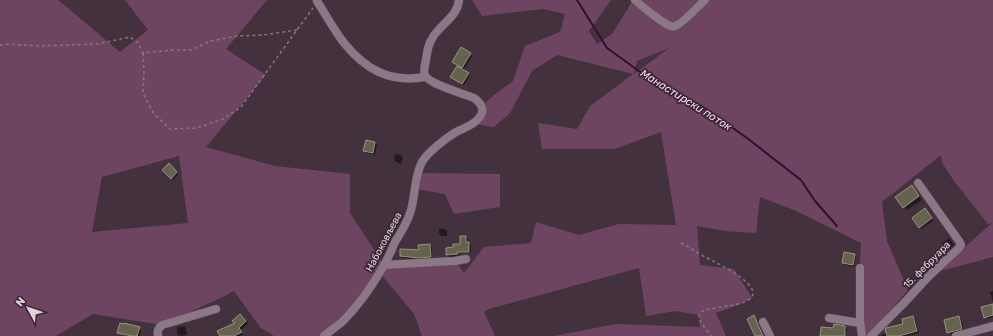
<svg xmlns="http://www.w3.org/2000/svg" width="993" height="336" font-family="Rubik,sans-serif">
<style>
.green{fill:#6d4561;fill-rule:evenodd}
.shadow{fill:#0007}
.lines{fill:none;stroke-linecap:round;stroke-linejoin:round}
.stream{stroke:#3c0931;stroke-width:2}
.building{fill:#65624d;stroke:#97947e}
.minor-casing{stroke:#5c4d57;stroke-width:9}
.path{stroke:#867781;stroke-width:1.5;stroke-dasharray:3 3;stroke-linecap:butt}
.minor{stroke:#8b7785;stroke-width:8}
.labels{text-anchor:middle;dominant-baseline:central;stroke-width:3.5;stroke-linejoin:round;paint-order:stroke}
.street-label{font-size:10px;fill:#dfd3db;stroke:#382733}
.water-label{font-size:11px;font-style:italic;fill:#f9d6ed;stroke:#382733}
</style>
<rect width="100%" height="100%" fill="#43313d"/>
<g class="green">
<path d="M0 0H58L68 8 120 52 148 30 125 0H267L226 49 266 75 206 147 275 166 350 174V213L384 265 455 261 464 273 484 247 531 243 536 222 579 235 619 224 676 225 661 132 615 149H542L538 123 577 129 590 106 633 74 557 55 532 71 510 113 494 127 472 124 482 106 494 95 513 81 525 46 560 32 565 14 543 9 482 16 472 0H611L589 31 597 44 612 34 633 0H993V257L937 272 992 223 988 224 954 181 942 163 941 155 882 202 887 241 908 290 868 336H865L859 283 861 243 794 210 760 197 756 233 725 231 697 226 700 265 734 269 752 298 738 305 716 313 726 336H554L616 324 700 327 699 315 675 311 646 316 639 268 489 309 484 312 495 336H422L414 314 380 273 367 292 324 336H274L261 328 234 291 225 296 162 325 93 314 56 336H0ZM669 48 634 74 637 61ZM179 156 188 223 92 232 102 177Z"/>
<path d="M419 173 500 174V207L454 214 445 194 416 189Z"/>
</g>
<g class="shadow">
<path d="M470 54 472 56 463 71 470 75 464 85 452 77 458 66 453 62Z"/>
<path d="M367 141 375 143 377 145 375 155 367 153 365 151Z"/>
<path d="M395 154 401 155 403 158 401 164 396 162 394 160Z"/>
<path d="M169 165 178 174 173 180 163 170Z"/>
<path d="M915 190 922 200 907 210 904 207Z"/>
<path d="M927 212 933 221 921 229 920 227Z"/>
<path d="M439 229H445L447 231V236H441L439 233Z"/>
<path d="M465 237 468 239V243L471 245V253H459V256L449 257 447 255 455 248 461 245Z"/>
<path d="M949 238 954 245 948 250 942 243Z"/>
<path d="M430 245 432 247V259H422L403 258 401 256 420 251Z"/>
<path d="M854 255 856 257 854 267 845 265 843 263Z"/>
<path d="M993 291V302L990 292Z"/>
<path d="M990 308 993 317 987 319 985 317Z"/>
<path d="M240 315 248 323 241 330 243 335 240 336H220L236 323Z"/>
<path d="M754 317 756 319 763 336H756Z"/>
<path d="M913 317 915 319 919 333 907 336H880L904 325Z"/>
<path d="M959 317 961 319 964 330 950 334 948 332Z"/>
<path d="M184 326 186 328 187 335 180 336 177 334V327Z"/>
<path d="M845 327 847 329 846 336H821L834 329Z"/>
<path d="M139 328 141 330 140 336H128L120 334 118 332Z"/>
</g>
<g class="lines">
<path class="stream" d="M577 0 607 48 650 79 703 107 747 138 801 180 815 201 837 226"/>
</g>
<g class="building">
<path d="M461 47 471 53 462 68 452 62Z"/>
<path d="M457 66 469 73 462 84 450 77Z"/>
<path d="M366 140 375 142 373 153 363 151Z"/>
<path d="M169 163 177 172 171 179 162 170Z"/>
<path d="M912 185 919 196 903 208 895 197Z"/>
<path d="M925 208 932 218 919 228 912 218Z"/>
<path d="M460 236H466V242H469V252H457L458 254 446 255V248L453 247V244H460Z"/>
<path d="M430 244 431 257 419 258 400 256V249L419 250 418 245Z"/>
<path d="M844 252 855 254 853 265 842 263Z"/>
<path d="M993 304V315L984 318 981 307Z"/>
<path d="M240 314 246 321 239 328 242 332 234 336H220L217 331 235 323 232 321Z"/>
<path d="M754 315 758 325 763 336H755L747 319Z"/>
<path d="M913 316 917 331 899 336H887L885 330 886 328 903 324 902 319Z"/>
<path d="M959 316 962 329 947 333 944 320Z"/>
<path d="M120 323 124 324V323L140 327 137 336H132L117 333Z"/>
<path d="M834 324 845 326V336H820L821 327 833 328Z"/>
</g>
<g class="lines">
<defs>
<g id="minor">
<path d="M635 0C640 5 665 25 671 26 672 27 676 26 677 25 684 22 698 6 705 0"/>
<path d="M317 1C326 15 334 30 344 43 366 70 390 83 425 77"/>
<path d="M384 265 455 261 466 259"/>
<path d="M860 268V320L862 336"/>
<path d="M829 318 860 323"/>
<path d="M763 322 770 336"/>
<path d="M158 336C157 331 158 328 162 325L216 309"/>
<path d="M324 336C330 331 337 326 343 321 359 305 372 286 383 267 388 259 391 251 395 242 401 232 408 222 411 210 415 196 415 174 422 162 428 152 446 138 456 132 464 128 474 125 479 118 486 110 481 103 474 98 465 94 428 84 425 75 423 71 425 65 426 60 427 52 428 44 433 37 441 24 458 16 459 0"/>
<path d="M871 336 904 303 928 277 959 248 961 245 959 241 918 183"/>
<path d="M956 336 993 326"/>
</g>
</defs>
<use href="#minor" class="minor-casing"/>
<g class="path">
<path d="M0 45 8 44 39 46 97 44 130 37 138 43 143 53 173 50H191L211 41 237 36 263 35 297 30"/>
<path d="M143 53 144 72 143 93 154 114 170 129 196 128 221 120 241 107 313 8"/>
<path d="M681 243C689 247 696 252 705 257 715 262 753 280 753 293 752 309 706 305 700 313 695 319 708 330 711 336"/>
</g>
<use href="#minor" class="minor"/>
</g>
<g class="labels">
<g class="street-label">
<text transform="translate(384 242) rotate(-62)">Набоковљева</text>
<text transform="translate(927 265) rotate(-45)">15. фебруара</text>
</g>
<g class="water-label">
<text transform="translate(686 100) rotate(32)">Манастирски поток</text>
</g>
</g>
<g transform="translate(28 308) rotate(310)" stroke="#382733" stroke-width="3" paint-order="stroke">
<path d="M0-3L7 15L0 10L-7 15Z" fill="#dfd3db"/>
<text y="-6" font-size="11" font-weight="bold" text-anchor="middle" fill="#dfd3db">N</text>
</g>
</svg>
